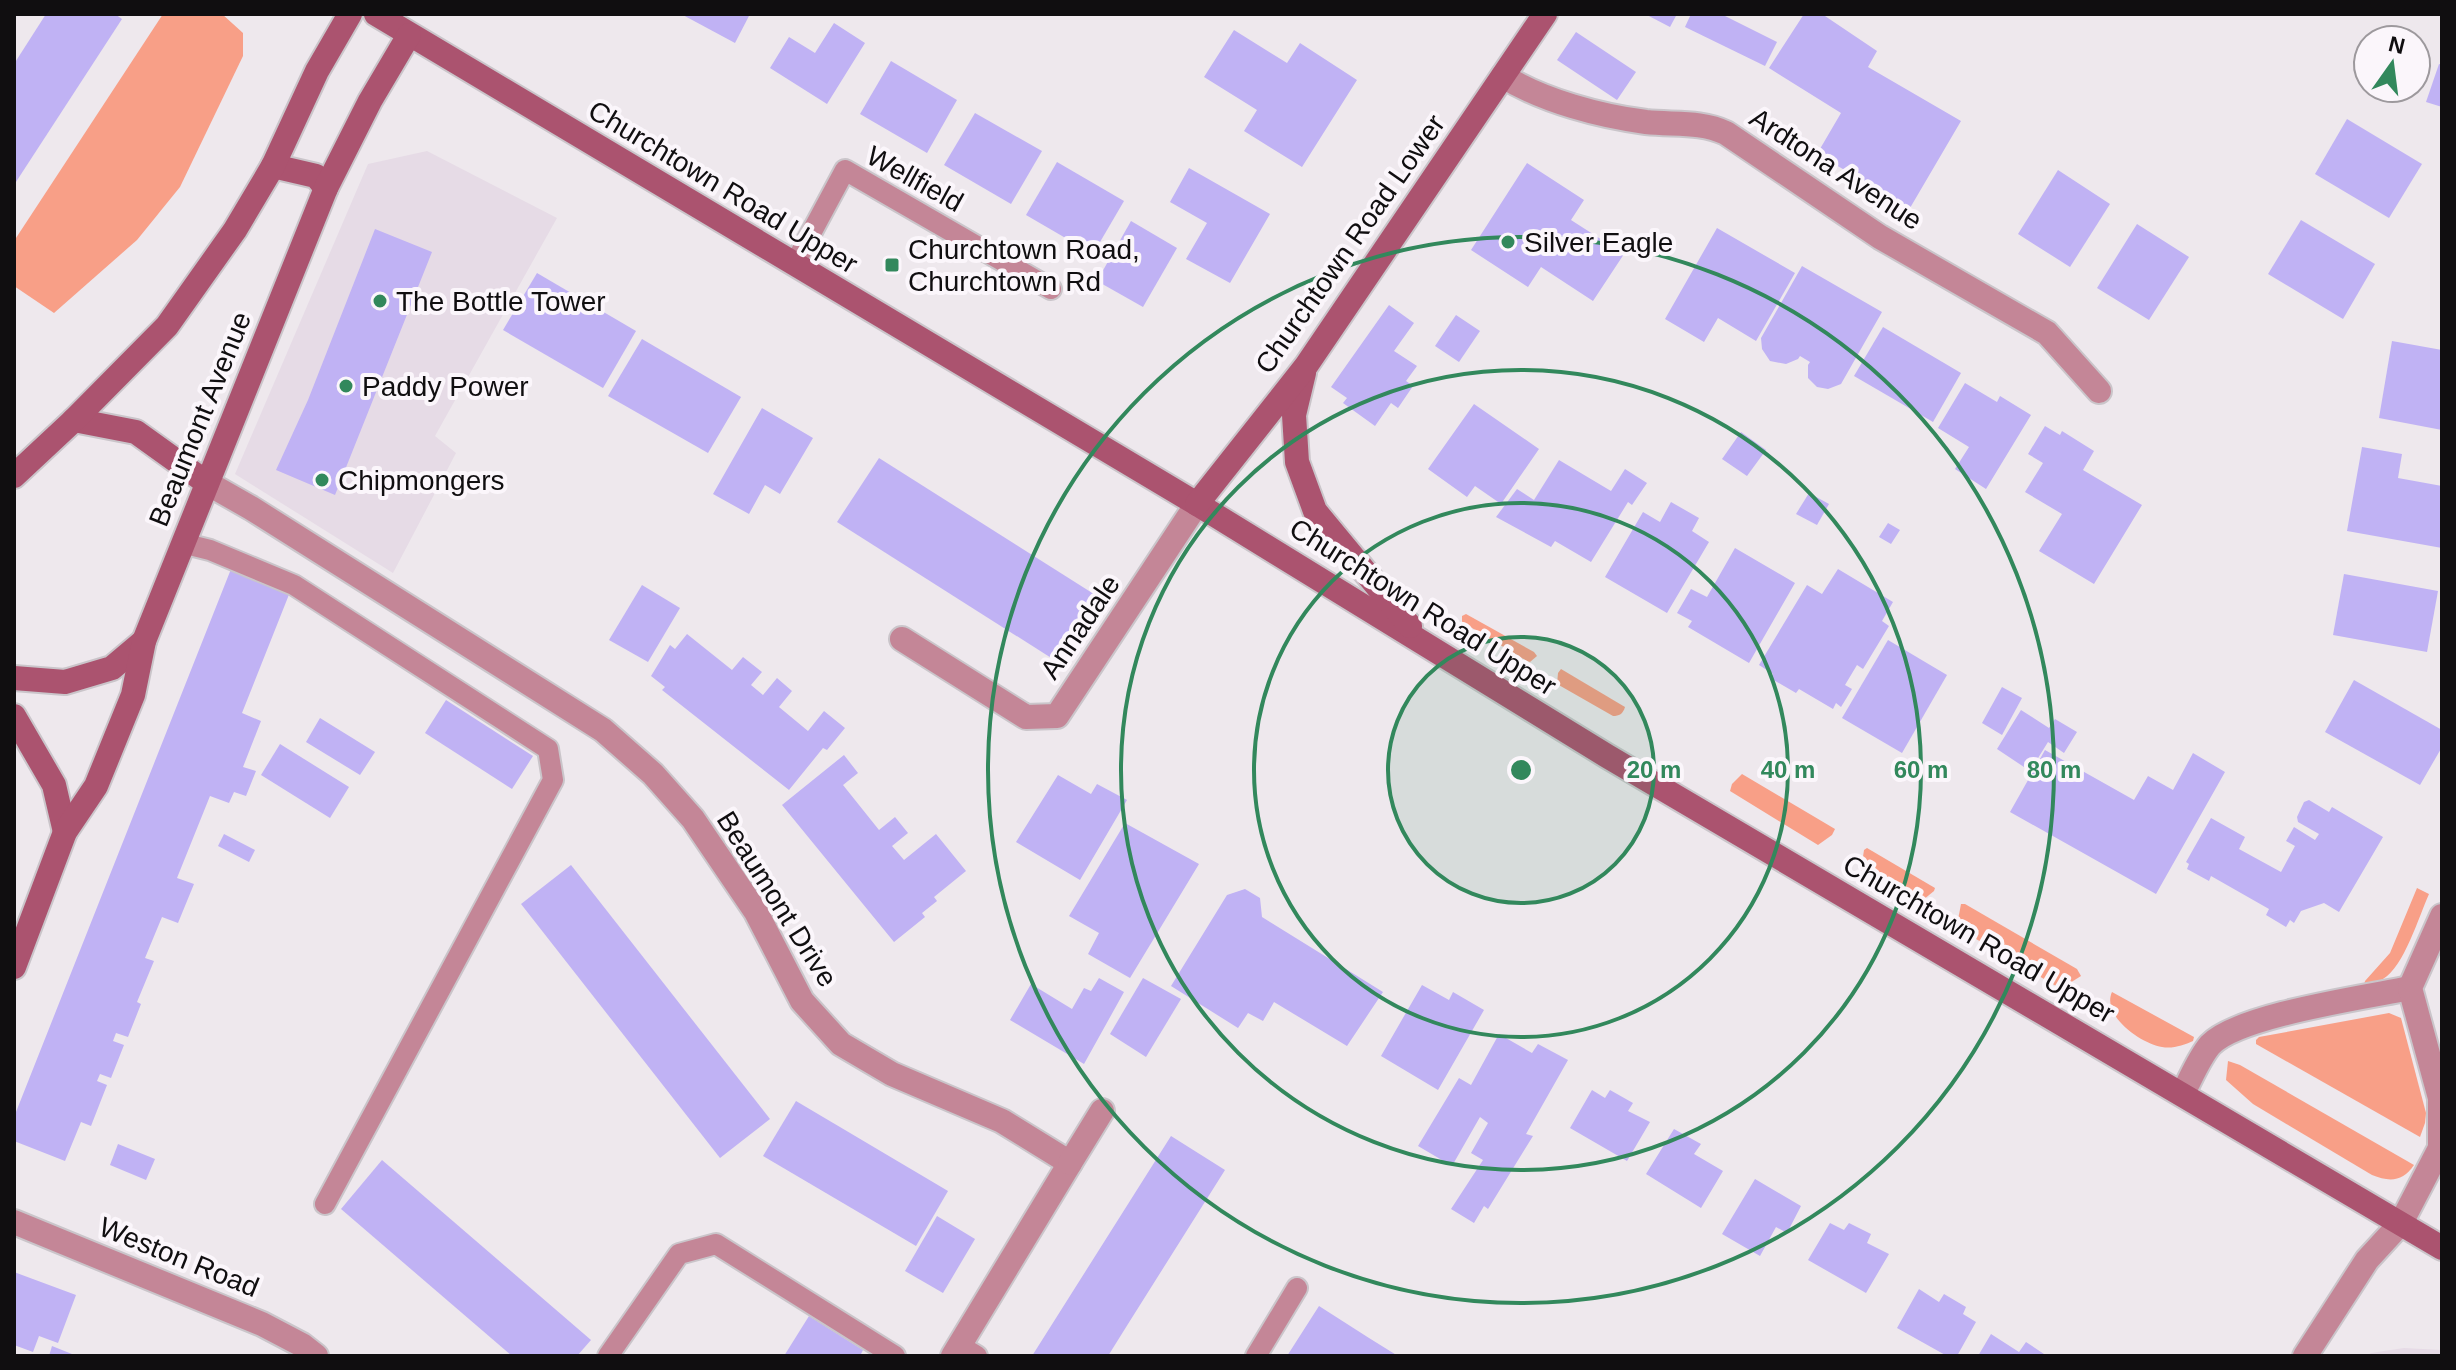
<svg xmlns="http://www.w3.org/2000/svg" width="2456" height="1370" font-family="Arial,sans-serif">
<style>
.built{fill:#e6dbe6}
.green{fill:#f89f87}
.building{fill:#c0b2f4}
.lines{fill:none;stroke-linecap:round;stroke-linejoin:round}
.lane-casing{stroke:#cac5ca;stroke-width:24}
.street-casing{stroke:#cac5ca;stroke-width:28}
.secondary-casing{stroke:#cac5ca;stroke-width:28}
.lane{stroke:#c48697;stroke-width:20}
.street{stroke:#c48697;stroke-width:24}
.secondary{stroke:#ab536f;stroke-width:24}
.ring{fill:none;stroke:#32885c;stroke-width:4}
.poi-dot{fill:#32885c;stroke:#fbf6fb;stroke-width:3}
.labels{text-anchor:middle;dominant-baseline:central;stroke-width:8;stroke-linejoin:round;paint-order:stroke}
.street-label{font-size:28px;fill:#100e10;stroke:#fbf6fb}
.poi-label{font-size:28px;fill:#100e10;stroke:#fbf6fb;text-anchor:start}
.centre{fill:#32885c;stroke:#fbf6fb;stroke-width:4}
.ring-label{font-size:24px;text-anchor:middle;font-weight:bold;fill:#32885c;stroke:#fbf6fb;stroke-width:8;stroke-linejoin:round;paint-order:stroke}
</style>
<rect width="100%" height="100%" fill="#eee8ed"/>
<g class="built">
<path d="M427 151 557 218 435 436 456 453 393 573 235 474 368 164Z"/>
<path d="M2404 1348 2442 1350V1356H2367L2371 1353Z"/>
</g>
<g class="green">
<path d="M163 14H222L243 33V56L180 187 137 240 54 313 14 286V241Z"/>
<path d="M1466 614 1534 652 1537 656 1530 662 1527 661 1462 622V616Z"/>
<path d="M1561 669 1625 707C1623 714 1619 716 1613 716L1557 684 1558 673Z"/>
<path d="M1742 774 1835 829 1832 835 1818 845 1730 791 1732 784Z"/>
<path d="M1867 848 1935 888 1934 891 1918 904 1861 870 1864 850Z"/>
<path d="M2417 888 2429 894C2419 916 2404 967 2383 979 2378 982 2370 983 2364 985L2365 981 2390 953Z"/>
<path d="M1961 904H1965L2077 969 2081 976 2065 986H2056L1959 929 1957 925Z"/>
<path d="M2112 992 2194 1037 2193 1041C2184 1045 2173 1049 2162 1047 2142 1044 2101 1016 2112 992Z"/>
<path d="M2389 1013 2401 1018 2426 1113 2425 1123 2420 1137 2256 1044V1040L2259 1037Z"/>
<path d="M2228 1061 2240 1065 2414 1165C2403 1182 2389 1182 2372 1175L2253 1104 2226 1080Z"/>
</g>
<g class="building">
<path d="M46 14H115L122 19 14 185V64Z"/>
<path d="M681 14H750L735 43Z"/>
<path d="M1645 14H1677L1670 27Z"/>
<path d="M1691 14H1721L1777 42 1765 66 1685 27Z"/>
<path d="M1804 14H1822L1877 51 1868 67 1961 121 1910 208 1817 154 1841 113 1769 68Z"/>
<path d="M834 23 865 43 827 104 770 68 789 37 815 53Z"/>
<path d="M1234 30 1287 63 1300 43 1357 80 1302 167 1244 131 1257 110 1204 77Z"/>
<path d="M1576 32 1636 72 1617 100 1557 60Z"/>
<path d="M891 61 957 100 927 153 860 114Z"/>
<path d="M2439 64 2442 65V107L2426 102Z"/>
<path d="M975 113 1042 151 1011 204 944 165Z"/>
<path d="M2347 119 2422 164 2389 218 2315 174Z"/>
<path d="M1057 162 1124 201 1093 254 1026 215Z"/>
<path d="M1527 163 1584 200 1571 220 1624 254 1593 301 1541 267 1528 287 1471 250Z"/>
<path d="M1189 168 1270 214 1230 283 1186 259 1207 223 1170 202Z"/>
<path d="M2058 170 2110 204 2070 267 2018 234Z"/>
<path d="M2301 220 2375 264 2343 319 2268 274Z"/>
<path d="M1131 221 1177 248 1143 307 1097 281Z"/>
<path d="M2137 224 2189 257 2149 320 2097 288Z"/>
<path d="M1717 228 1795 273 1756 341 1718 318 1704 342 1665 319Z"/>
<path d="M375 229 432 252 335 495 276 470 308 400Z"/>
<path d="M1802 266 1882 312 1841 384 1828 389 1817 387 1808 378V365L1810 362 1800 356 1798 359 1786 364 1770 361 1762 349 1761 338Z"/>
<path d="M537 273 636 331 603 388 503 330Z"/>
<path d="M1389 305 1414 323 1394 351 1417 366 1406 381 1413 386 1398 408 1391 403 1375 426 1343 403 1347 398 1331 387Z"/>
<path d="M1456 315 1480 331 1459 362 1435 346Z"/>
<path d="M1883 327 1961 373 1933 422 1854 376Z"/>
<path d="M642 339 741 397 708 453 608 396Z"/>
<path d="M2392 341 2442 350V430L2379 418Z"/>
<path d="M1965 383 1997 402 2000 396 2031 415 1986 489 1955 469 1969 447 1938 428Z"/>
<path d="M1474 404 1539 449 1501 504 1475 486 1467 497 1428 469Z"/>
<path d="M762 408 813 438 780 494 765 485 749 514 713 494Z"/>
<path d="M2045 426 2060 435 2062 431 2094 451 2083 470 2142 505 2094 584 2039 551 2062 514 2025 492 2043 463 2028 454Z"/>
<path d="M1741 432 1766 450 1747 476 1722 459Z"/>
<path d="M2362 447 2402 454 2398 478 2442 486V548L2347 531Z"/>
<path d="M879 458 1097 596 1056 661 837 522Z"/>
<path d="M1559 460 1611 491 1625 469 1647 483 1632 505 1628 502 1591 562 1555 541 1551 547 1496 517 1517 489 1534 500Z"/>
<path d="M1809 493 1829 504 1817 525 1796 514Z"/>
<path d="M1671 502 1699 518 1692 531 1709 542 1667 613 1605 577 1643 512 1660 522Z"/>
<path d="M1888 523 1900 530 1891 544 1879 537Z"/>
<path d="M1735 548 1795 583 1749 663 1688 627 1692 621 1677 613 1691 589 1707 597Z"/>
<path d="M233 564 292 587 242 713 261 721 243 767 256 771 246 796 234 792 229 803 210 796 177 878 194 884 178 923 162 917 145 958 154 961 137 1002 141 1004 128 1037 116 1033 113 1041 124 1045 111 1078 100 1074 97 1081 107 1085 91 1126 81 1122 65 1161 14 1141V1117Z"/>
<path d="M1838 569 1893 602 1882 621 1889 626 1863 669 1857 665 1845 685 1852 689 1841 707 1836 703 1833 709 1799 689 1796 693 1770 678 1773 674 1759 665 1807 585 1822 594Z"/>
<path d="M2344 574 2438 591 2427 652 2333 635Z"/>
<path d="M642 585 680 608 648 662 609 640Z"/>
<path d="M687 634 732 670 743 657 762 672 751 685 763 695 777 678 792 691 779 707 808 731 824 711 845 728 827 750 823 748 789 790 662 690 665 687 651 676 670 645 675 649Z"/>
<path d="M1888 640 1947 675 1902 753 1842 718Z"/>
<path d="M2354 680 2442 730V747L2420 785 2325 732Z"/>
<path d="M2002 687 2022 698 2002 735 1982 723Z"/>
<path d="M446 700 533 756 512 789 425 733Z"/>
<path d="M2021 710 2049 728 2055 719 2077 732 2064 753 2048 742 2030 771 1997 749Z"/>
<path d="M320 718 375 752 360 775 306 742Z"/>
<path d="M280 744 349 787 330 818 261 775Z"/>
<path d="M2045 750 2134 800 2148 776 2173 790 2193 753 2225 772 2156 894 2010 812Z"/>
<path d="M844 755 858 773 843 785 879 830 895 817 908 833 892 846 904 860 936 834 966 871 934 897 937 901 922 913 925 917 894 942 782 805Z"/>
<path d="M1058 775 1091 794 1097 784 1127 800 1080 880 1016 842Z"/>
<path d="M2309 800 2329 812 2332 807 2383 837 2339 912 2324 903 2301 911 2294 923 2290 920 2286 927 2266 915 2269 909 2211 876 2209 881 2187 869 2189 864 2186 862 2211 818 2245 837 2239 849 2281 872 2295 846 2286 841 2294 827 2315 840 2319 834 2298 822 2297 817 2304 802Z"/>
<path d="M1125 823 1199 864 1130 978 1088 954 1099 933 1069 916Z"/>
<path d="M224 834 255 850 249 862 218 846Z"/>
<path d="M571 865 770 1119 720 1158 521 904Z"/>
<path d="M1245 889 1260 898 1262 917 1383 992 1347 1046 1274 1002 1263 1021 1248 1013 1238 1028 1171 986 1227 895Z"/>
<path d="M1099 978 1124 992 1084 1064 1010 1020 1031 984 1072 1009 1084 988 1091 991Z"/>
<path d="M1143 978 1181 999 1146 1057 1110 1034Z"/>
<path d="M1422 985 1449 1000 1453 992 1484 1010 1438 1090 1381 1056Z"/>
<path d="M1499 1034 1532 1053 1538 1044 1568 1060 1526 1134 1533 1136 1488 1209 1484 1206 1474 1223 1451 1209 1483 1160 1471 1153 1488 1123 1480 1117 1452 1166 1418 1146 1459 1078 1471 1085Z"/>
<path d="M1592 1090 1605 1098 1610 1090 1633 1103 1628 1111 1650 1122 1627 1161 1570 1128Z"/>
<path d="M796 1101 948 1191 916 1246 763 1156Z"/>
<path d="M1674 1129 1701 1144 1694 1154 1723 1171 1701 1208 1646 1174Z"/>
<path d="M1171 1136 1225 1170 1128 1324 1108 1356H1032Z"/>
<path d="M118 1144 155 1159 146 1180 110 1165Z"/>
<path d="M382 1160 591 1340 577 1356H512L341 1209Z"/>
<path d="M1755 1179 1801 1206 1787 1233 1776 1227 1760 1256 1722 1234Z"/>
<path d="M937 1216 975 1239 943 1293 905 1271Z"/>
<path d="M1830 1223 1844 1230 1849 1223 1871 1234 1867 1243 1889 1254 1866 1293 1808 1260Z"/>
<path d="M14 1272 76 1295 58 1343 39 1336 33 1352 14 1345Z"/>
<path d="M1919 1289 1939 1302 1944 1294 1966 1307 1963 1314 1976 1322 1957 1356H1947L1897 1328Z"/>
<path d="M1319 1306 1369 1338 1398 1356H1287Z"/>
<path d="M809 1316 863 1350 860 1356H784Z"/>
<path d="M1991 1334 2019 1352 2026 1342 2047 1356H1978Z"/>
<path d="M52 1346 77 1356H49Z"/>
</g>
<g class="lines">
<defs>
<g id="lane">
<path d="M794 265 845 170 1051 289"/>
<path d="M182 543 210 550 294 585 548 749 553 780 325 1204"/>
<path d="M959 1345 977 1356"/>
<path d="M608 1356 679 1254 716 1244 895 1356"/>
<path d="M1256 1356 1297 1288"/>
</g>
<g id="street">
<path d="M1503 76C1543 101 1600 116 1646 122 1674 125 1701 121 1726 133L1880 237 2047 333 2099 391"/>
<path d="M207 483 251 508 603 730 653 774 693 819 756 912 802 1001 841 1044 892 1074 1002 1121 1070 1163 953 1356"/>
<path d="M902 639 1026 717 1057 716 1197 504"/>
<path d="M2183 1093C2191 1078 2199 1058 2210 1045 2238 1015 2367 997 2410 988"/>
<path d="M1070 1163 1102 1111"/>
<path d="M14 1222 262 1324 302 1345 316 1356"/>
<path d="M2305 1356 2367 1260 2401 1223 2440 1148V1098L2410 988 2442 916"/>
</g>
<g id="secondary">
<path d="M376 14 1197 504 1607 756 2442 1248"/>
<path d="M273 166 316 176 326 188"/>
<path d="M1304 373 1294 415 1297 462 1315 511 1410 626"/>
<path d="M74 420 136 432 207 483"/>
<path d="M14 476 74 420 167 326 235 230 273 166 317 71 350 14"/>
<path d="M1197 504 1306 366 1545 14"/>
<path d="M14 678 65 682 112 668 144 641"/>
<path d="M14 716 54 785 65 832"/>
<path d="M14 967 65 832 96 786 133 695 144 641 326 188 370 101 409 35"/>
</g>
</defs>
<use href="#lane" class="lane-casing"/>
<use href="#street" class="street-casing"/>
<use href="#secondary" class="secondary-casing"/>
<use href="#lane" class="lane"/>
<use href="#street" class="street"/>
<use href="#secondary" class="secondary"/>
</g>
<circle cx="1521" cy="770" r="133" fill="#32885c" fill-opacity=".12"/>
<g class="ring">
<circle cx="1521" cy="770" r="133"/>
<circle cx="1521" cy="770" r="267"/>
<circle cx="1521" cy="770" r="400"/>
<circle cx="1521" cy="770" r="533"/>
</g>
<g class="poi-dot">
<circle cx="1508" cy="242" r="8"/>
<rect x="884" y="257" width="16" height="16" rx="4"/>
<circle cx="380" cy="301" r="8"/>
<circle cx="346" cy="386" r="8"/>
<circle cx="322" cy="480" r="8"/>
</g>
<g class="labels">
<g class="street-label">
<text transform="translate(1836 169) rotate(33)">Ardtona Avenue</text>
<text transform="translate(915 179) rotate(29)">Wellfield</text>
<text transform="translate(723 187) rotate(31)">Churchtown Road Upper</text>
<text transform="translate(1350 244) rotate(-55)">Churchtown Road Lower</text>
<text transform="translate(200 419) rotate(-68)">Beaumont Avenue</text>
<text transform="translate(1423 607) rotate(32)">Churchtown Road Upper</text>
<text transform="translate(1080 627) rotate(-56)">Annadale</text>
<text transform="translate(777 899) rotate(58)">Beaumont Drive</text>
<text transform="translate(1979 939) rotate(30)">Churchtown Road Upper</text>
<text transform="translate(179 1257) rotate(22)">Weston Road</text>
</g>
<g class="poi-label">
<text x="1524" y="242">Silver Eagle</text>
<text x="908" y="249">Churchtown Road,<tspan x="908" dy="32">Churchtown Rd</tspan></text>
<text x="396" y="301">The Bottle Tower</text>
<text x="362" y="386">Paddy Power</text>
<text x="338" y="480">Chipmongers</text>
</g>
</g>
<circle cx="1521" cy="770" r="12" class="centre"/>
<g class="ring-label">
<text x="1654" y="778">20 m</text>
<text x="1788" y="778">40 m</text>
<text x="1921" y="778">60 m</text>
<text x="2054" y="778">80 m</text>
</g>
<rect width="2456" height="1370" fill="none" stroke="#100e10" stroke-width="32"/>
<g transform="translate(2392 64) rotate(14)"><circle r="38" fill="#fbf6fb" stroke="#9d999d" stroke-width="2"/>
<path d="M0-6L14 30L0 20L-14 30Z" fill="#32885c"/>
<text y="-12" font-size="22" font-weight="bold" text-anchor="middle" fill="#100e10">N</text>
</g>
</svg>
